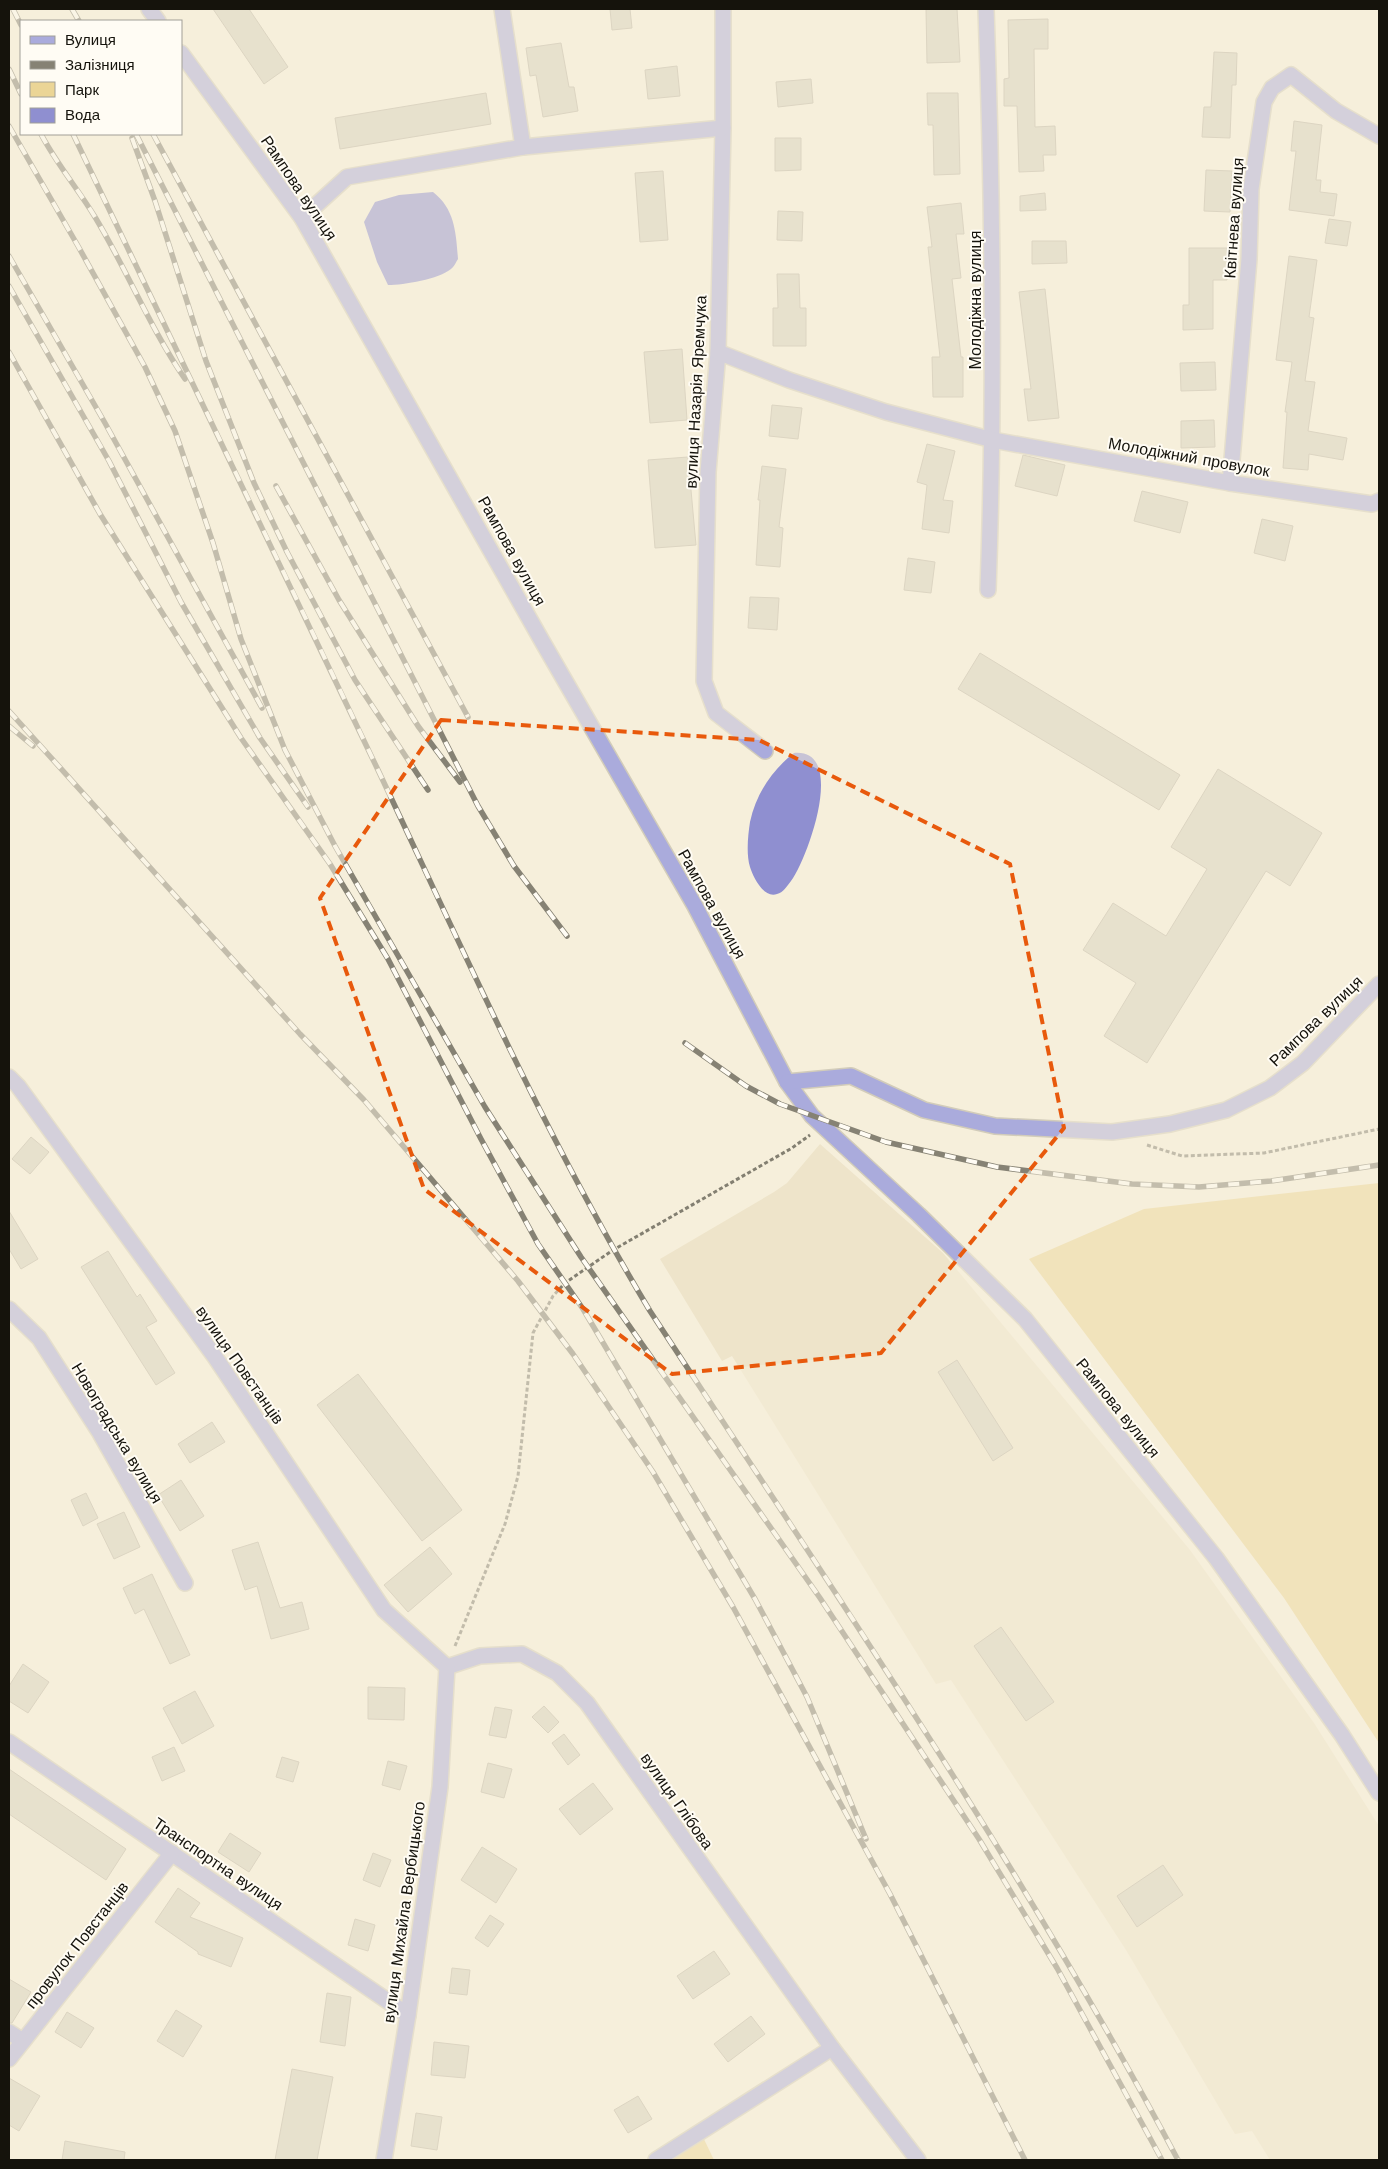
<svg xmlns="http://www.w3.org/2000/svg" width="1388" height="2169" font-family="'Work Sans',sans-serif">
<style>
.built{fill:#eee4ca}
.green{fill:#ebd596}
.water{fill:#8f8fd0}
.building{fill:#d6d0bd;stroke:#bdb6a4}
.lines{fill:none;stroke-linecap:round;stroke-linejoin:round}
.minor-casing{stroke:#d2ccba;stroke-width:18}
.path{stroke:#837f71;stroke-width:3;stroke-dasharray:4 2.5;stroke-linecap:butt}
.minor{stroke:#aaabdc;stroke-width:15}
.rail-casing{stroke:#868274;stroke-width:5.5}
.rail{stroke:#fffcf4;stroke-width:4;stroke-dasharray:11;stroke-linecap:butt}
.marked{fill:none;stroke:#e8590c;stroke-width:4;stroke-dasharray:10 6;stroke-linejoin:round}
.labels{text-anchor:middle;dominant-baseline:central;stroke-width:4;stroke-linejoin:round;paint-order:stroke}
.street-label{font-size:16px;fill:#15130c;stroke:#fffcf4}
</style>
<rect width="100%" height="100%" fill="#f6efdb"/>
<path class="built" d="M820 1144 943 1253 1190 1550 1314 1723 1379 1826V2160H1270L1252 2131 1235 2134 1126 1950 951 1680 936 1684 732 1356 722 1361 660 1259 774 1192 787 1183Z"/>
<g class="green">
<path d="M1379 1183V1743L1284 1598 1029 1259 1144 1209Z"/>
<path d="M701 2133 714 2160H656Z"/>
</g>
<g class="water">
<path d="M433 192C455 209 456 233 458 259 456 262 454 267 451 269 439 279 404 285 388 285L377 262 364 222 375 202 399 195Z"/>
<path d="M794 753C848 748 807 860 791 881 787 886 783 893 777 894 764 899 753 877 750 867 746 854 748 835 750 822 756 794 772 770 794 753Z"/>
</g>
<g class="building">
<path d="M213 9H249L288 67 264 84Z"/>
<path d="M610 9H630L632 28 612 30Z"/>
<path d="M926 9H957L960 62 927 63Z"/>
<path d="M1048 19V49H1034L1035 127 1055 126 1056 155H1043L1044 171 1019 172 1017 106H1004V79L1009 78 1008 20Z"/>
<path d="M561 43 569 87H574L578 111 543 117 536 75 530 76 526 48Z"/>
<path d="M1214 52 1237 53 1236 85H1232L1230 138 1202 137 1204 107H1211Z"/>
<path d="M677 66 680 96 648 99 645 70Z"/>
<path d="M811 79 813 103 778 107 776 82Z"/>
<path d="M486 93 491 124 340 149 335 118Z"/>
<path d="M927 93H958L960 174 934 175 933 125H928Z"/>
<path d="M1294 121 1322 125 1316 180H1321L1320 192 1337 194 1334 216 1289 210 1296 151H1291Z"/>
<path d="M775 138H801V170L775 171Z"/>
<path d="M1206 170 1232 171 1230 212 1204 211Z"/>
<path d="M663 171 668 240 640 242 635 173Z"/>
<path d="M1045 193 1046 210 1020 211V196Z"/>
<path d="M961 203 964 234H956L961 278 952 279 961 357H963V397H933L932 357H940L928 247H932L927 207Z"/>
<path d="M778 211 803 212 802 241 777 240Z"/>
<path d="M1329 219 1351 222 1347 246 1325 243Z"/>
<path d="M1032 241H1066L1067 263 1032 264Z"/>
<path d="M1189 248H1227V280H1213V329L1183 330V305H1189Z"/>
<path d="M1289 256 1317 260 1309 317 1314 318 1305 381 1315 382 1308 431 1347 438 1343 460 1309 454 1308 470 1283 468 1287 412H1285L1292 362 1276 360Z"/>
<path d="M777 274H799L800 308H806V346H773V308H778Z"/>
<path d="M1045 289 1059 418 1028 421 1024 389H1031L1019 292Z"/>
<path d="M682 349 687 420 650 423 644 352Z"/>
<path d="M1215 362 1216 390 1181 391 1180 363Z"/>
<path d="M772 405 802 408 798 439 769 436Z"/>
<path d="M1214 420 1215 447 1181 448V421Z"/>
<path d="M927 444 955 451 943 500 953 501 949 533 922 529 927 485 917 482Z"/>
<path d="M1023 455 1065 465 1057 496 1015 486Z"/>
<path d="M688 457 696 545 655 548 648 460Z"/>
<path d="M762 466 786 469 779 527 783 528 780 567 756 565 760 500H758Z"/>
<path d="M1142 491 1188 502 1180 533 1134 521Z"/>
<path d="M1262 519 1293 526 1285 561 1254 553Z"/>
<path d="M908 558 935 562 931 593 904 590Z"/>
<path d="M750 597 779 598 777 630 748 628Z"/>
<path d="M980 653 1180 775 1159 810 958 689Z"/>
<path d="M1218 769 1322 833 1290 886 1266 871 1147 1063 1104 1036 1136 983 1083 950 1113 903 1166 936 1207 869 1171 847Z"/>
<path d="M31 1137 49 1152 30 1174 12 1159Z"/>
<path d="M9 1211 38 1259 21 1269 9 1249Z"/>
<path d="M108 1251 137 1297 140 1294 157 1321 146 1327 175 1373 156 1385 81 1267Z"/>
<path d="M957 1360 1013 1448 993 1461 938 1372Z"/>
<path d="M358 1374 462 1510 422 1541 317 1405Z"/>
<path d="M212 1422 225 1442 190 1463 178 1444Z"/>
<path d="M181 1480 204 1516 180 1531 158 1495Z"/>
<path d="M86 1493 98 1518 83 1526 71 1500Z"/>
<path d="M124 1512 140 1547 114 1559 97 1524Z"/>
<path d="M258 1542 280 1608 302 1602 309 1629 271 1639 257 1586 245 1590 232 1550Z"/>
<path d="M430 1547 452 1574 408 1612 384 1585Z"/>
<path d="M152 1574 190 1655 170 1664 144 1609 135 1614 123 1588Z"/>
<path d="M1001 1627 1054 1702 1026 1721 974 1646Z"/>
<path d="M23 1664 49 1682 28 1713 9 1701V1686Z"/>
<path d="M368 1687 405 1688 404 1720 368 1719Z"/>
<path d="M195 1691 214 1726 182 1744 163 1708Z"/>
<path d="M544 1706 559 1722 548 1733 532 1717Z"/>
<path d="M495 1707 512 1710 506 1738 489 1735Z"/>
<path d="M564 1734 580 1755 568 1765 552 1743Z"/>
<path d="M174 1747 185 1771 162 1781 152 1757Z"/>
<path d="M282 1757 299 1762 293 1782 276 1777Z"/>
<path d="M388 1761 407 1766 400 1790 382 1785Z"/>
<path d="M488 1763 512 1769 504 1798 481 1792Z"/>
<path d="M9 1769 126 1849 106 1880 9 1814Z"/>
<path d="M593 1783 613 1809 580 1835 559 1809Z"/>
<path d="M230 1833 261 1853 249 1872 218 1852Z"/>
<path d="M482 1847 517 1869 496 1903 461 1880Z"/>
<path d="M373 1853 391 1860 380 1887 363 1880Z"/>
<path d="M1163 1865 1183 1895 1137 1927 1117 1896Z"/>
<path d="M178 1888 200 1903 190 1917 243 1938 231 1967 198 1954V1952L155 1922Z"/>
<path d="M490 1915 504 1924 488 1947 475 1938Z"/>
<path d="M355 1919 375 1925 368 1951 348 1945Z"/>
<path d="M714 1951 730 1974 693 1999 677 1976Z"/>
<path d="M452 1968 470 1970 467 1995 449 1993Z"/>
<path d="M9 1979 31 1992 12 2023H9Z"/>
<path d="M327 1993 351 1997 345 2046 320 2042Z"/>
<path d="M176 2010 202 2026 183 2057 157 2041Z"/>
<path d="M67 2012 94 2028 81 2048 55 2032Z"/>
<path d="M751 2016 765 2034 728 2062 714 2044Z"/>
<path d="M434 2042 469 2046 465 2078 431 2075Z"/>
<path d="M292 2069 333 2077 317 2160H275Z"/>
<path d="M9 2078 40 2096 19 2131 9 2125Z"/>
<path d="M638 2096 652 2119 628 2133 614 2110Z"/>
<path d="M416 2113 442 2117 437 2150 411 2146Z"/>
<path d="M65 2141 125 2152 124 2160H62Z"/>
</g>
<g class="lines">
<defs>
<g id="minor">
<path d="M149 9 158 21"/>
<path d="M502 9 523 147"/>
<path d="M723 9V128L718 352 708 472 704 681 716 713 765 751"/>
<path d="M986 9C993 203 995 396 988 590"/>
<path d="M181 53 302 218 542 641 695 906 787 1082 812 1116 919 1215 1025 1319 1216 1558 1342 1735 1379 1793"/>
<path d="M302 218 347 177 523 147 723 128"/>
<path d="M718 352 789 380 886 412 993 440 1230 483 1372 504 1379 501"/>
<path d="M1230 483 1249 259 1251 189 1264 102 1272 88 1291 75 1336 111 1379 136"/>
<path d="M9 1077 18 1086 215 1357 384 1610 447 1667"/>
<path d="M787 1082 851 1076 924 1110 995 1126 1112 1132 1170 1124 1226 1110 1270 1088 1303 1063 1379 984"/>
<path d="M9 1309 39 1338 100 1433 185 1583"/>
<path d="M447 1667 480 1656 522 1654 557 1673 587 1703 832 2048 918 2160"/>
<path d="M9 1742 408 2015"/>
<path d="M9 2032 23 2041"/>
<path d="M9 2059 172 1853"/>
<path d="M384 2160 408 2015 440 1787 447 1667"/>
<path d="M656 2160 832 2048"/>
</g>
</defs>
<use href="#minor" class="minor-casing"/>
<g class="path">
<path d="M1147 1145 1182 1156 1264 1153 1379 1129"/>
<path d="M455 1646 505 1524 518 1476 533 1333 553 1296 565 1283 613 1250 792 1148 810 1135"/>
</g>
<use href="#minor" class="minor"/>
<defs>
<g id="rail">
<path d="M13 9 21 25"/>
<path d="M72 9 79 21"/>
<path d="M9 69 21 94"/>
<path d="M9 126 78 246 145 367 175 431 213 543 241 639 285 750 335 846 485 1107 581 1257 820 1598 979 1839 1057 1968 1162 2160"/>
<path d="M41 134C56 163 78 189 95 217 127 270 150 328 185 379"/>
<path d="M73 134C174 346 277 557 378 770 464 952 546 1138 650 1311 833 1590 1022 1866 1178 2160"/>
<path d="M136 134 478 806 514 866 567 936"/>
<path d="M153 134 468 717"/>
<path d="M132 138 155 201 206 361 254 483 287 552 355 680 428 790"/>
<path d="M9 256 105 423 262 708"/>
<path d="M9 286 109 461 181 602 260 738 308 807"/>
<path d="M9 352 100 514 241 738 330 864 388 959 481 1139 538 1244 583 1309 755 1599 807 1697 866 1839"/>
<path d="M276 486 339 600 418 726 460 782"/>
<path d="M9 711 300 1034 364 1100 518 1281 573 1354 653 1472 733 1607 890 1894 1025 2160"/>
<path d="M9 726 33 746"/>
<path d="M685 1043 746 1086 780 1104 886 1142 997 1167 1132 1184 1199 1187 1271 1181 1379 1165"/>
</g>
</defs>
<use href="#rail" class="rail-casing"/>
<use href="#rail" class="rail"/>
</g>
<path d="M0 0H1388V2169H0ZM441 720 759 740 1010 864 1064 1128 881 1353 672 1374 424 1189 320 898Z" fill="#f6efdb" fill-opacity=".55" fill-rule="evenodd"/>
<path class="marked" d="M441 720 759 740 1010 864 1064 1128 881 1353 672 1374 424 1189 320 898Z"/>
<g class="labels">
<g class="street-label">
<text transform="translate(299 188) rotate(56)">Рампова вулиця</text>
<text transform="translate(1234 218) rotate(-86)">Квітнева вулиця</text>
<text transform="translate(975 300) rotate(-90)">Молодіжна вулиця</text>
<text transform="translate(696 392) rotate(-87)">вулиця Назарія Яремчука</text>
<text transform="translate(1189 457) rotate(10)">Молодіжний провулок</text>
<text transform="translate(512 551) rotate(61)">Рампова вулиця</text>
<text transform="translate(712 904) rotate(61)">Рампова вулиця</text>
<text transform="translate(1316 1021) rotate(-44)">Рампова вулиця</text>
<text transform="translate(240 1365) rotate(55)">вулиця Повстанців</text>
<text transform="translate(1118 1408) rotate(51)">Рампова вулиця</text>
<text transform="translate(117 1433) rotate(59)">Новоградська вулиця</text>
<text transform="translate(677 1801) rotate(55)">вулиця Глібова</text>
<text transform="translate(218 1864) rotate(34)">Транспортна вулиця</text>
<text transform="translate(404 1912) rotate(-82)">вулиця Михайла Вербицького</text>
<text transform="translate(77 1945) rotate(-52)">провулок Повстанців</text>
</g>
</g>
<rect width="1388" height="2169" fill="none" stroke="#15130c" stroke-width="20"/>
<rect x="20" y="20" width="162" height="115" fill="#fffcf4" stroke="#a19f97"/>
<rect x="30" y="36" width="25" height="8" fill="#aaabdc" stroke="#a19f97"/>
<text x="65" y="45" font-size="15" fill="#15130c">Вулиця</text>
<rect x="30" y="61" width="25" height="8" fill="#868274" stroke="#a19f97"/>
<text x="65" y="70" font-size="15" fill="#15130c">Залізниця</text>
<rect x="30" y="82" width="25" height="15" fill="#ebd596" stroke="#a19f97"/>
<text x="65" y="95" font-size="15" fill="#15130c">Парк</text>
<rect x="30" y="108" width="25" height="15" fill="#8f8fd0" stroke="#a19f97"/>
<text x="65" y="120" font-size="15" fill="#15130c">Вода</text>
</svg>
